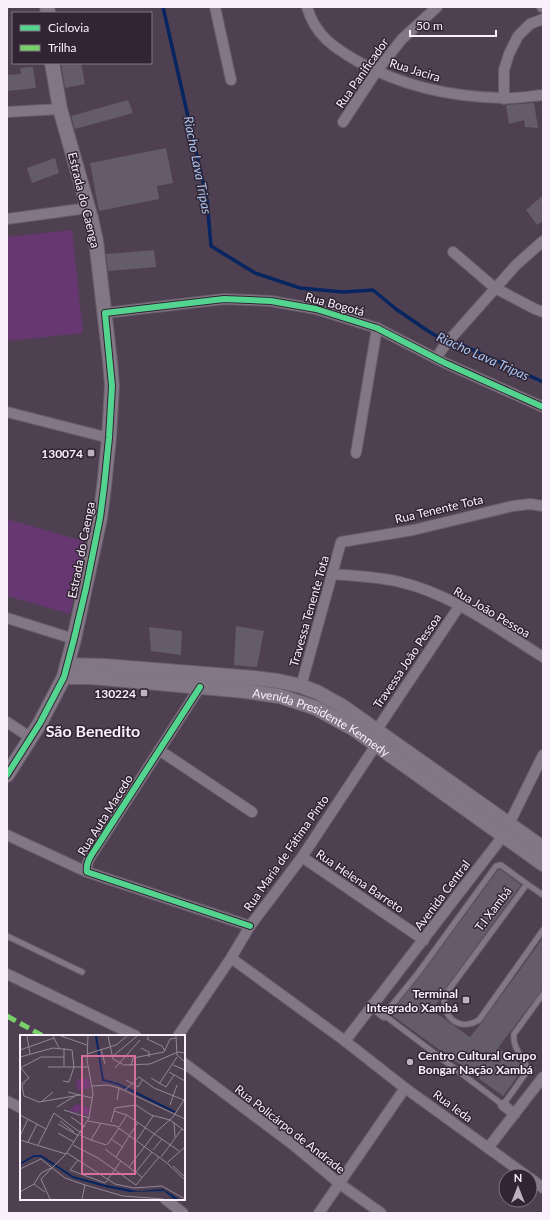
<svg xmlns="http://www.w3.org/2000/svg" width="550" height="1220" font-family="Lato,sans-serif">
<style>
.green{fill:#673772}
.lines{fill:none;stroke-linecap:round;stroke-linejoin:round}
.stream{stroke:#072560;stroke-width:3.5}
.building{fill:#645b6b}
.service-casing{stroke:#675d69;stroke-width:7}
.minor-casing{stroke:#675d69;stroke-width:12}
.secondary-casing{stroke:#675d69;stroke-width:16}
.service{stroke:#827784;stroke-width:5}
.minor{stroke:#827784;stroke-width:10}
.secondary{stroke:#827784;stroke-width:14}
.quiet{stroke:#78d068;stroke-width:5;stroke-dasharray:10 5;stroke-linecap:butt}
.cycleway-casing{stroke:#312534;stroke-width:8}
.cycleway{stroke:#53d58f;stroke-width:6}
.poi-dot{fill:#beb2c0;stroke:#312534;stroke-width:1.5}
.labels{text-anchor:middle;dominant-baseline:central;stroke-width:3;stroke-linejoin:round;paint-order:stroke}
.street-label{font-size:12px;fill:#faf0fc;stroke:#312534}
.poi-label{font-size:12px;font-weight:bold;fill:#faf0fc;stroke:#312534;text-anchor:end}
.water-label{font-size:13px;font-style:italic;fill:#a8c4f1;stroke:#312534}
.district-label{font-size:16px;font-weight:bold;fill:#faf0fc;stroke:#312534}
.inset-river{fill:none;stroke:#072560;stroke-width:2}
.inset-road{fill:none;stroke:#938695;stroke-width:1}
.view{fill:#d86e9b;fill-opacity:0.15;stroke:#d86e9b;stroke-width:2}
.inset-edge{fill:none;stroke:#faf0fc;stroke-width:2}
</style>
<rect width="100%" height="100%" fill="#4e4051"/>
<g class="green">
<path d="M72 230 83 333 7 341V237Z"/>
<path d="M7 519 86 542 70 614 7 596Z"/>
</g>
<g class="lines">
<path class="stream" d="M163 7 207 200 211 246 255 273 300 288 343 292 373 290 396 309 425 329 438 337 458 343 543 382"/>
</g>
<g class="building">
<path d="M61 63H81L85 84 65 88Z"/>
<path d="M33 67 36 88 7 91V75L21 74 20 68Z"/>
<path d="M128 100 133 113 75 129 71 116Z"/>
<path d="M534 103 538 128 525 127 524 120 509 124 506 105Z"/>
<path d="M166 148 173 183 157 186 159 199 99 211 90 163Z"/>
<path d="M55 158 59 173 32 183 27 168Z"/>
<path d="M543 195V221L537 225 526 210Z"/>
<path d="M154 250 156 267 108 271 106 254Z"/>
<path d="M236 626 264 631 257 667 234 665Z"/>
<path d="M149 627 182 631 181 655 151 651Z"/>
<path d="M500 869 521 885 442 993 441 998 432 1010 470 1037 482 1022 543 938V988L498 1048 522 1065 523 1069 503 1096 390 1014 421 975 498 870Z"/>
</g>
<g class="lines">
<defs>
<g id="service">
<path d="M527 884 543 895"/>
<path d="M543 930 479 1020C459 1032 441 1017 445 995L527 884 501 865 496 866 418 973 384 1015 503 1105 528 1070C524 1057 512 1049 514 1034L543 994"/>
<path d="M7 936 82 972"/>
</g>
<g id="minor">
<path d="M215 7 231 80"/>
<path d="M307 7C315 35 333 47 357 61 403 87 451 97 503 98 516 99 530 96 543 95"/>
<path d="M542 7H543"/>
<path d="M504 99V70L509 54 518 36 530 24 543 19"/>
<path d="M7 112 60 109"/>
<path d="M343 122 376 72 402 39 437 7"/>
<path d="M7 219 88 208"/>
<path d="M453 252 495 288 535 309 543 312"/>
<path d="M105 313 224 299 271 301 316 309 377 328 445 363 543 407"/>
<path d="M436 358 445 345 516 265 543 241"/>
<path d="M7 412 109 438"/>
<path d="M356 453 377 328"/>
<path d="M332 574C355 576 378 577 400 582 452 594 498 629 543 657"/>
<path d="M7 618 74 639"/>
<path d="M301 686 341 542 413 530 513 506 530 504 543 506"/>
<path d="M200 687 98 845C93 853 85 862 87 872L250 926"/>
<path d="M7 722 31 738"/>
<path d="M376 731 460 605"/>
<path d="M159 750 252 812"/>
<path d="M7 835 87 872"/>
<path d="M302 857 424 940"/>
<path d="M231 958 345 1041 405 1088 527 1176"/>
<path d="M7 974 136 1036"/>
<path d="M372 1005 384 1015"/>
<path d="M178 1036 231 958 250 926 302 857 376 745"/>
<path d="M345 1041 503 836 543 755"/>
<path d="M184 1063 292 1144 340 1184 381 1213"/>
<path d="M7 1101 21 1108"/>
<path d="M503 1105 515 1114"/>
<path d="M488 1148 543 1077"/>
<path d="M530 1178 543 1188"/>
<path d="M165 1199 183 1213"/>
<path d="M319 1213 405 1088"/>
</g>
<g id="secondary">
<path d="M47 7 48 13"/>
<path d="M67 665 105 666 254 678 278 681 301 686 317 692 342 706 543 848"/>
<path id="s1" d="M64 677H91L245 691 279 696 316 708 354 729 543 864"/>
<path d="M7 775 40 723 64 677 74 639 100 518 104 487 109 438 112 386 110 361 96 241 91 218 60 109 52 63"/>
</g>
</defs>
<use href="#service" class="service-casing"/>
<use href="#minor" class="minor-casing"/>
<use href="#secondary" class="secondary-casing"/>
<use href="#service" class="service"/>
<use href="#minor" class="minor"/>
<use href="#secondary" class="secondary"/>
<path class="quiet" d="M7 1016 43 1036"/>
<defs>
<g id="cycleway">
<path d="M200 687 98 845C93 853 85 862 87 872L250 926"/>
<path d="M7 775 40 723 64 677 74 639 86 588 100 518 104 487 109 438 112 386 105 313 224 299 271 301 316 309 377 328 445 363 543 407"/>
</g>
</defs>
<use href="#cycleway" class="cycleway-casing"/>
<use href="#cycleway" class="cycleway"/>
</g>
<g class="poi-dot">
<rect x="87" y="449" width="8" height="8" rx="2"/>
<rect x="140" y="689" width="8" height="8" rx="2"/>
<rect x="462" y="996" width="8" height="8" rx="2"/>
<circle cx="410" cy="1062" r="4"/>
</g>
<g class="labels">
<g class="street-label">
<text transform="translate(415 70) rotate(17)">Rua Jacira</text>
<text transform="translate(362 73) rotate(-55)">Rua Panificador</text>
<text transform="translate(84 200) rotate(76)">Estrada do Caenga</text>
<text transform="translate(335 304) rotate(15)">Rua Bogotá</text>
<text transform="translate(439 509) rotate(-13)">Rua Tenente Tota</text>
<text transform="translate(81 550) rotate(-79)">Estrada do Caenga</text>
<text transform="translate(309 611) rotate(-74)">Travessa Tenente Tota</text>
<text transform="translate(492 612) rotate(31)">Rua João Pessoa</text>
<text transform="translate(407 661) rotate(-56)">Travessa João Pessoa</text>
<text stroke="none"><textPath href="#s1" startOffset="265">Avenida Presidente Kennedy</textPath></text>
<text transform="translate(105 815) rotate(-58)">Rua Auta Macedo</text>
<text transform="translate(286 853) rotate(-55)">Rua Maria de Fátima Pinto</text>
<text transform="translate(360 881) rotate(34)">Rua Helena Barreto</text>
<text transform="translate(442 895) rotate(-53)">Avenida Central</text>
<text transform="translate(493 909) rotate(-53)">T.I Xambá</text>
<text transform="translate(453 1106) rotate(36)">Rua Ieda</text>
<text transform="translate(290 1129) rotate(38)">Rua Policárpo de Andrade</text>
</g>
<g class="poi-label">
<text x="83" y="453">130074</text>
<text x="136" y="693">130224</text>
<text x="458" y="993">Terminal<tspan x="458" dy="14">Integrado Xambá</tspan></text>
<text x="418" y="1055" text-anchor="start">Centro Cultural Grupo<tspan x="418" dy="14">Bongar Nação Xambá</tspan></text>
</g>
<g class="water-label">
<text transform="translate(198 165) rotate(79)">Riacho Lava Tripas</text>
<text transform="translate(483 356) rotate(24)">Riacho Lava Tripas</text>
</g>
<g class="district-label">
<text x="93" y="730">São Benedito</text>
</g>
</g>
<g transform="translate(20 1035)">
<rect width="165" height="165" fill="#4e4051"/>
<path d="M69 43 70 53 57 55 56 45ZM56 69 71 73 69 80 49 76Z" fill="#673772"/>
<path d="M86 150 118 156 143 154 159 164H154L144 156 109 157 86 152Z" fill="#072560"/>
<path class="inset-river" d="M76 1 83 45 98 49 155 77M0 129 14 121H21L53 142 89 152"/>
<path class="inset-road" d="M7 1 10 19M33 1 39 13M41 1 67 10M88 1 93 24 104 30 130 29 158 17 165 18M129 1 127 4 142 11 145 16M156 1 157 20 165 27M121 13 129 17V22M0 15 34 3M81 15 85 29M67 19 96 10 107 1M0 22 33 13 52 15 54 32 49 47 43 46M92 22 117 1M153 30 165 35M44 31V13M111 31 113 23 144 17 150 4 156 3M28 32H68M0 33 21 22H44M95 33 120 5M149 37 165 46M131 43 146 52 154 40M106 45 118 52 123 44M5 48 2 51 4 61 19 67 60 60M139 49 157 22M0 50 9 43 1 33M72 51 88 50 99 53 165 84M104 56 119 42 134 53 164 65M48 57 72 63M97 65 99 53M21 67 33 57M150 70 157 50M37 72 55 61M44 75 69 83M94 76 107 80 159 116M0 80 26 94M51 82 65 92M40 86 54 97M68 86 96 91 147 128 165 145M91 87 95 73 116 70 131 80 150 85 165 96M154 87 155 102M81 88 71 105 86 110M38 89 59 101M99 92 107 80M38 98 54 107M60 100 71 105M0 101 8 84M91 104 103 112M0 105 46 119M117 105 133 81M8 107 17 89M18 110 34 78 61 98M53 110 78 123 116 150M87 110 99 93M85 114 122 142M133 115 142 104M47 118 95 149 114 153 142 151 165 164M96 122 118 87M141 122 162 94M58 125 50 135 85 148 101 126M148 127 165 112M153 131 165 142M109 132 135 98 153 82 164 65M0 134 21 124 45 143 65 150 103 161 143 164M116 137 132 117M14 149 21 138 31 133M14 149 25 157M116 150 139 122M0 157 14 149M30 164 21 144 46 119 69 83 73 58 67 25 68 1M62 164 65 150"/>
<path class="view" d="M62 21H115V139H62Z"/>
<rect width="165" height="165" class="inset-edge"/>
</g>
<rect width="550" height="1220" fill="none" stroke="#faf0fc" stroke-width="16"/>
<rect x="12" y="12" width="140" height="52" fill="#312534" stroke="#817684"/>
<rect x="20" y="25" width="20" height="6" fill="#53d58f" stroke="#817684"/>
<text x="48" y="32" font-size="12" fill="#faf0fc">Ciclovia</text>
<rect x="20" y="45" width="20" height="6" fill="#78d068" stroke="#817684"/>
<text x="48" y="52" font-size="12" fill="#faf0fc">Trilha</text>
<g transform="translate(518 1188)"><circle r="19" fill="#312534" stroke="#817684"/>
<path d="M0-3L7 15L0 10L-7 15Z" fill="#beb2c0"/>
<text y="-6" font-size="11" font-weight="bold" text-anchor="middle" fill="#faf0fc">N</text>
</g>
<path d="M410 30v6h86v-6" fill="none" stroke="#faf0fc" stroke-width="2"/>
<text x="416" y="30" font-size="12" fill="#faf0fc" stroke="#312534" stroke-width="3" paint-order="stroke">50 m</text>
</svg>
